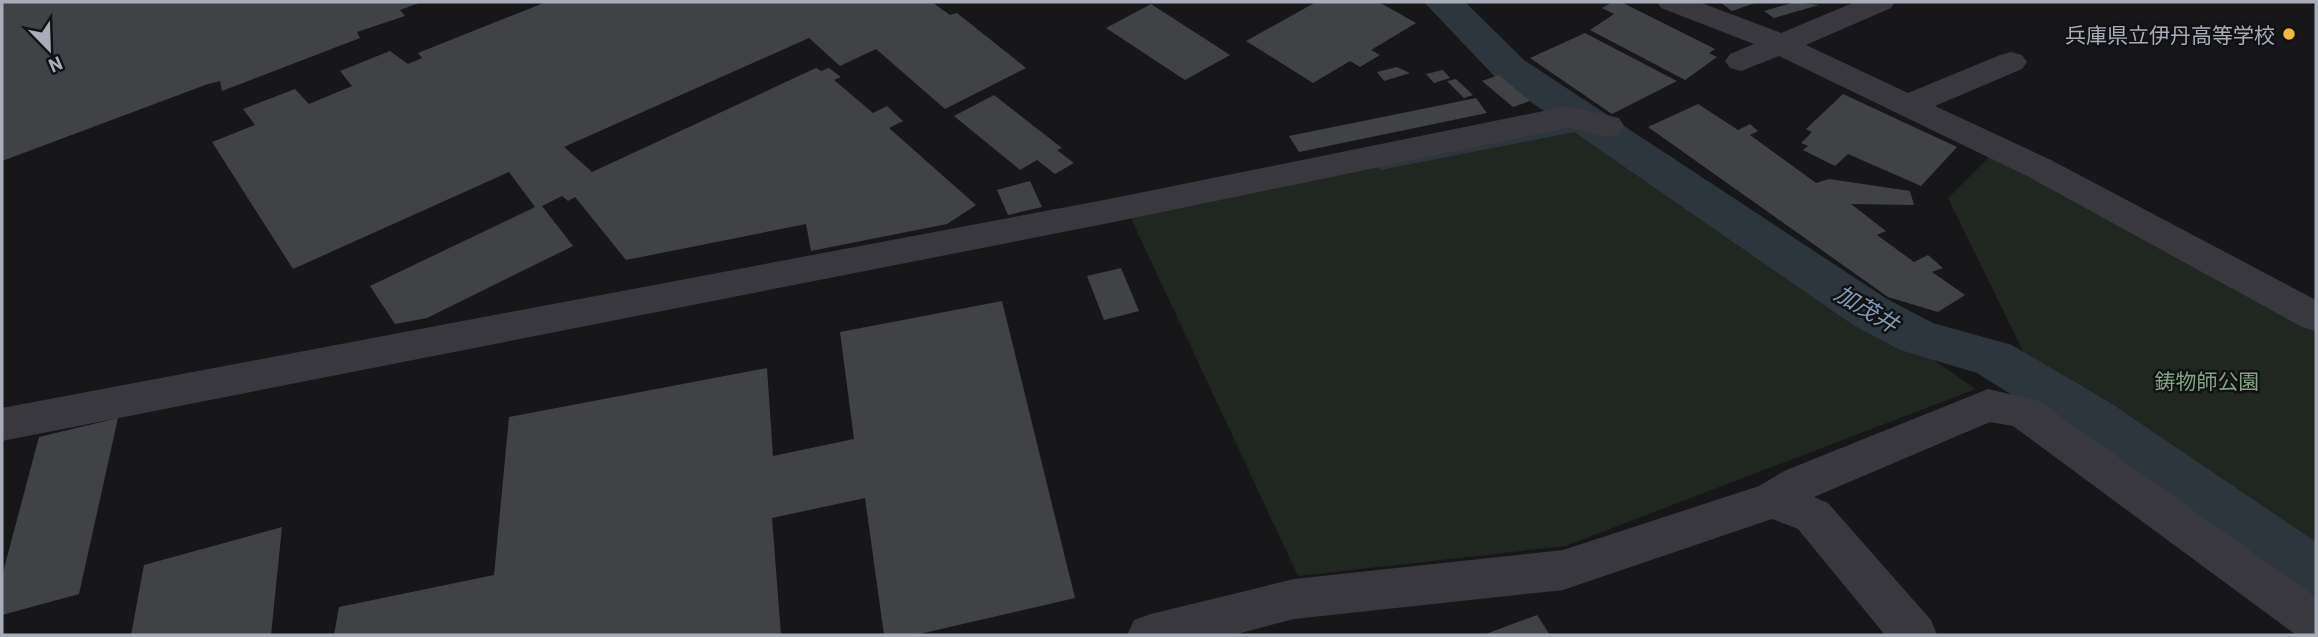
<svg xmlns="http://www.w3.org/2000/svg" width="2318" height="637" font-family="Barlow,'Noto Sans JP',sans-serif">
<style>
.green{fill:#1f2720}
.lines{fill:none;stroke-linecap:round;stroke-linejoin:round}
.stream{fill:#2d353d;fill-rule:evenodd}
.canal{fill:#2d353d;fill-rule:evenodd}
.building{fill:#414246}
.minor{fill:#38383e;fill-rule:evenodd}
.poi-dot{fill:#f0b938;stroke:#121214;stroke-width:2.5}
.labels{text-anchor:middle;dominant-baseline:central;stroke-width:5;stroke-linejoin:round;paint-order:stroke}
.poi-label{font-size:21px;fill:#a9adb8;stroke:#121214;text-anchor:end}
.park-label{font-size:21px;fill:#80a384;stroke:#121214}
.water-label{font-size:23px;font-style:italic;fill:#819ab3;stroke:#121214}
</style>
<rect width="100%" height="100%" fill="#171719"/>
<g class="green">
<path d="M1587 124 1976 389 1565 546 1298 576 1129 214Z"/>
<path d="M1991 155 2233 275 2316 324V584L2044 394 1948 198Z"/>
</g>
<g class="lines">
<path class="stream" d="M1591 121 1597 125 1595 128 1381 170 1375 166 1381 162Z"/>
<path class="canal" d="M1424 2H1465L1524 60 1887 299 1933 323 2012 345 2109 402 2316 542V598L2296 591 2071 432 1977 373 1900 350 1853 325 1496 78Z"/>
</g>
<g class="building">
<path d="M2 2H422L400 10 405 16 357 32 360 38 222 91 220 81 208 84 2 161Z"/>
<path d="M546 2H932L950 15 957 13 1026 68 945 109 876 49 840 66 809 38 564 147 592 172 816 68 821 71 829 68 841 77 834 80 873 113 887 106 903 121 889 128 976 205 947 224 811 251 806 224 626 260 575 197 568 201 562 196 542 206 573 246 427 318 395 324 370 286 535 207 509 172 293 269 212 142 255 125 243 109 295 89 309 104 352 86 340 71 390 51 408 64 422 58 418 53Z"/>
<path d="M1316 2H1379L1416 23 1371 50 1380 55 1360 67 1350 61 1313 83 1246 41Z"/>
<path d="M1612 2H1621L1715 49 1709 53 1717 57 1685 80 1590 30 1614 14 1602 8Z"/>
<path d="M1720 2H1758L1732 11Z"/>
<path d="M1795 2 1819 5 1774 18 1764 11Z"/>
<path d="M1151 4 1230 55 1185 80 1106 28Z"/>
<path d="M1585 33 1677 81 1612 114 1530 58Z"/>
<path d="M1397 67 1410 73 1384 81 1377 72Z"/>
<path d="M1443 70 1450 78 1434 83 1426 74Z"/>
<path d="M1499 75 1530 101 1513 107 1482 81Z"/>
<path d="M1456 79 1473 95 1464 98 1447 81Z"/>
<path d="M1843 94 1957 147 1921 186 1848 154 1835 166 1803 150 1808 146 1801 143 1812 132 1806 129Z"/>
<path d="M994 95 1062 148 1057 150 1074 163 1055 174 1037 160 1020 170 954 116Z"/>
<path d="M1476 98 1487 113 1299 152 1289 136Z"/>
<path d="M1698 104 1738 130 1750 124 1758 131 1750 135 1816 183 1829 179 1910 191 1914 205 1851 204 1886 231 1877 235 1914 262 1928 255 1943 268 1932 272 1965 295 1938 312 1888 297 1648 127Z"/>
<path d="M1030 181 1042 207 1008 215 997 190Z"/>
<path d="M1121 268 1139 311 1104 320 1087 276Z"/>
<path d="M1002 301 1075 598 915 635H884L865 498 772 518 781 635H334L339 607 494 575 509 417 767 368 773 456 854 439 840 332Z"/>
<path d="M118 418 79 594 2 615V576L39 437Z"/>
<path d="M282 527 271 635H131L144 565Z"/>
<path d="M1537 615 1550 635H1483Z"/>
</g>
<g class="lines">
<g class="minor">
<path d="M1657 2H1699L1781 33 1855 2H1895L1891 8 1806 45 1908 93 2000 55 2011 52 2022 55 2027 62 2022 69 1935 106 2051 160 2316 300V331L2302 327 2027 176 1779 56 1741 71 1730 68 1725 61 1730 54 1754 44 1661 8Z"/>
<path d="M1568 106 1619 118 1624 126 1619 134 1607 137 1568 128 1109 223 2 441V408L1109 199Z"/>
<path d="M1988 389 2039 401 2316 597V635H2296L2013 426 1990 422 1814 497 1828 503 1931 620 1937 635H1885L1798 529 1772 519 1563 590 1294 619 1233 635H1127L1134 620 1151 614 1294 579 1563 550 1759 486 1784 471Z"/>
</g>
</g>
<circle class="poi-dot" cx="2289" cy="34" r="7"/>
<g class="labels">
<g class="poi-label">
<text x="2275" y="34">兵庫県立伊丹高等学校</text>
</g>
<g class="park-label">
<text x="2207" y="380">鋳物師公園</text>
</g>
<g class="water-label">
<text transform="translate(1867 308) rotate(31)">加茂井</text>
</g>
</g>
<rect width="2318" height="637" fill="none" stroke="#a9adb8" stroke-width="7"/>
<g transform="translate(49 49) rotate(157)" stroke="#121214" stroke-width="5" paint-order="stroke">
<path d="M0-5L12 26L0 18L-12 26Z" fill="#a9adb8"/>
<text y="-10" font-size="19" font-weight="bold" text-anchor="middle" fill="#a9adb8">N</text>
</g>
</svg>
